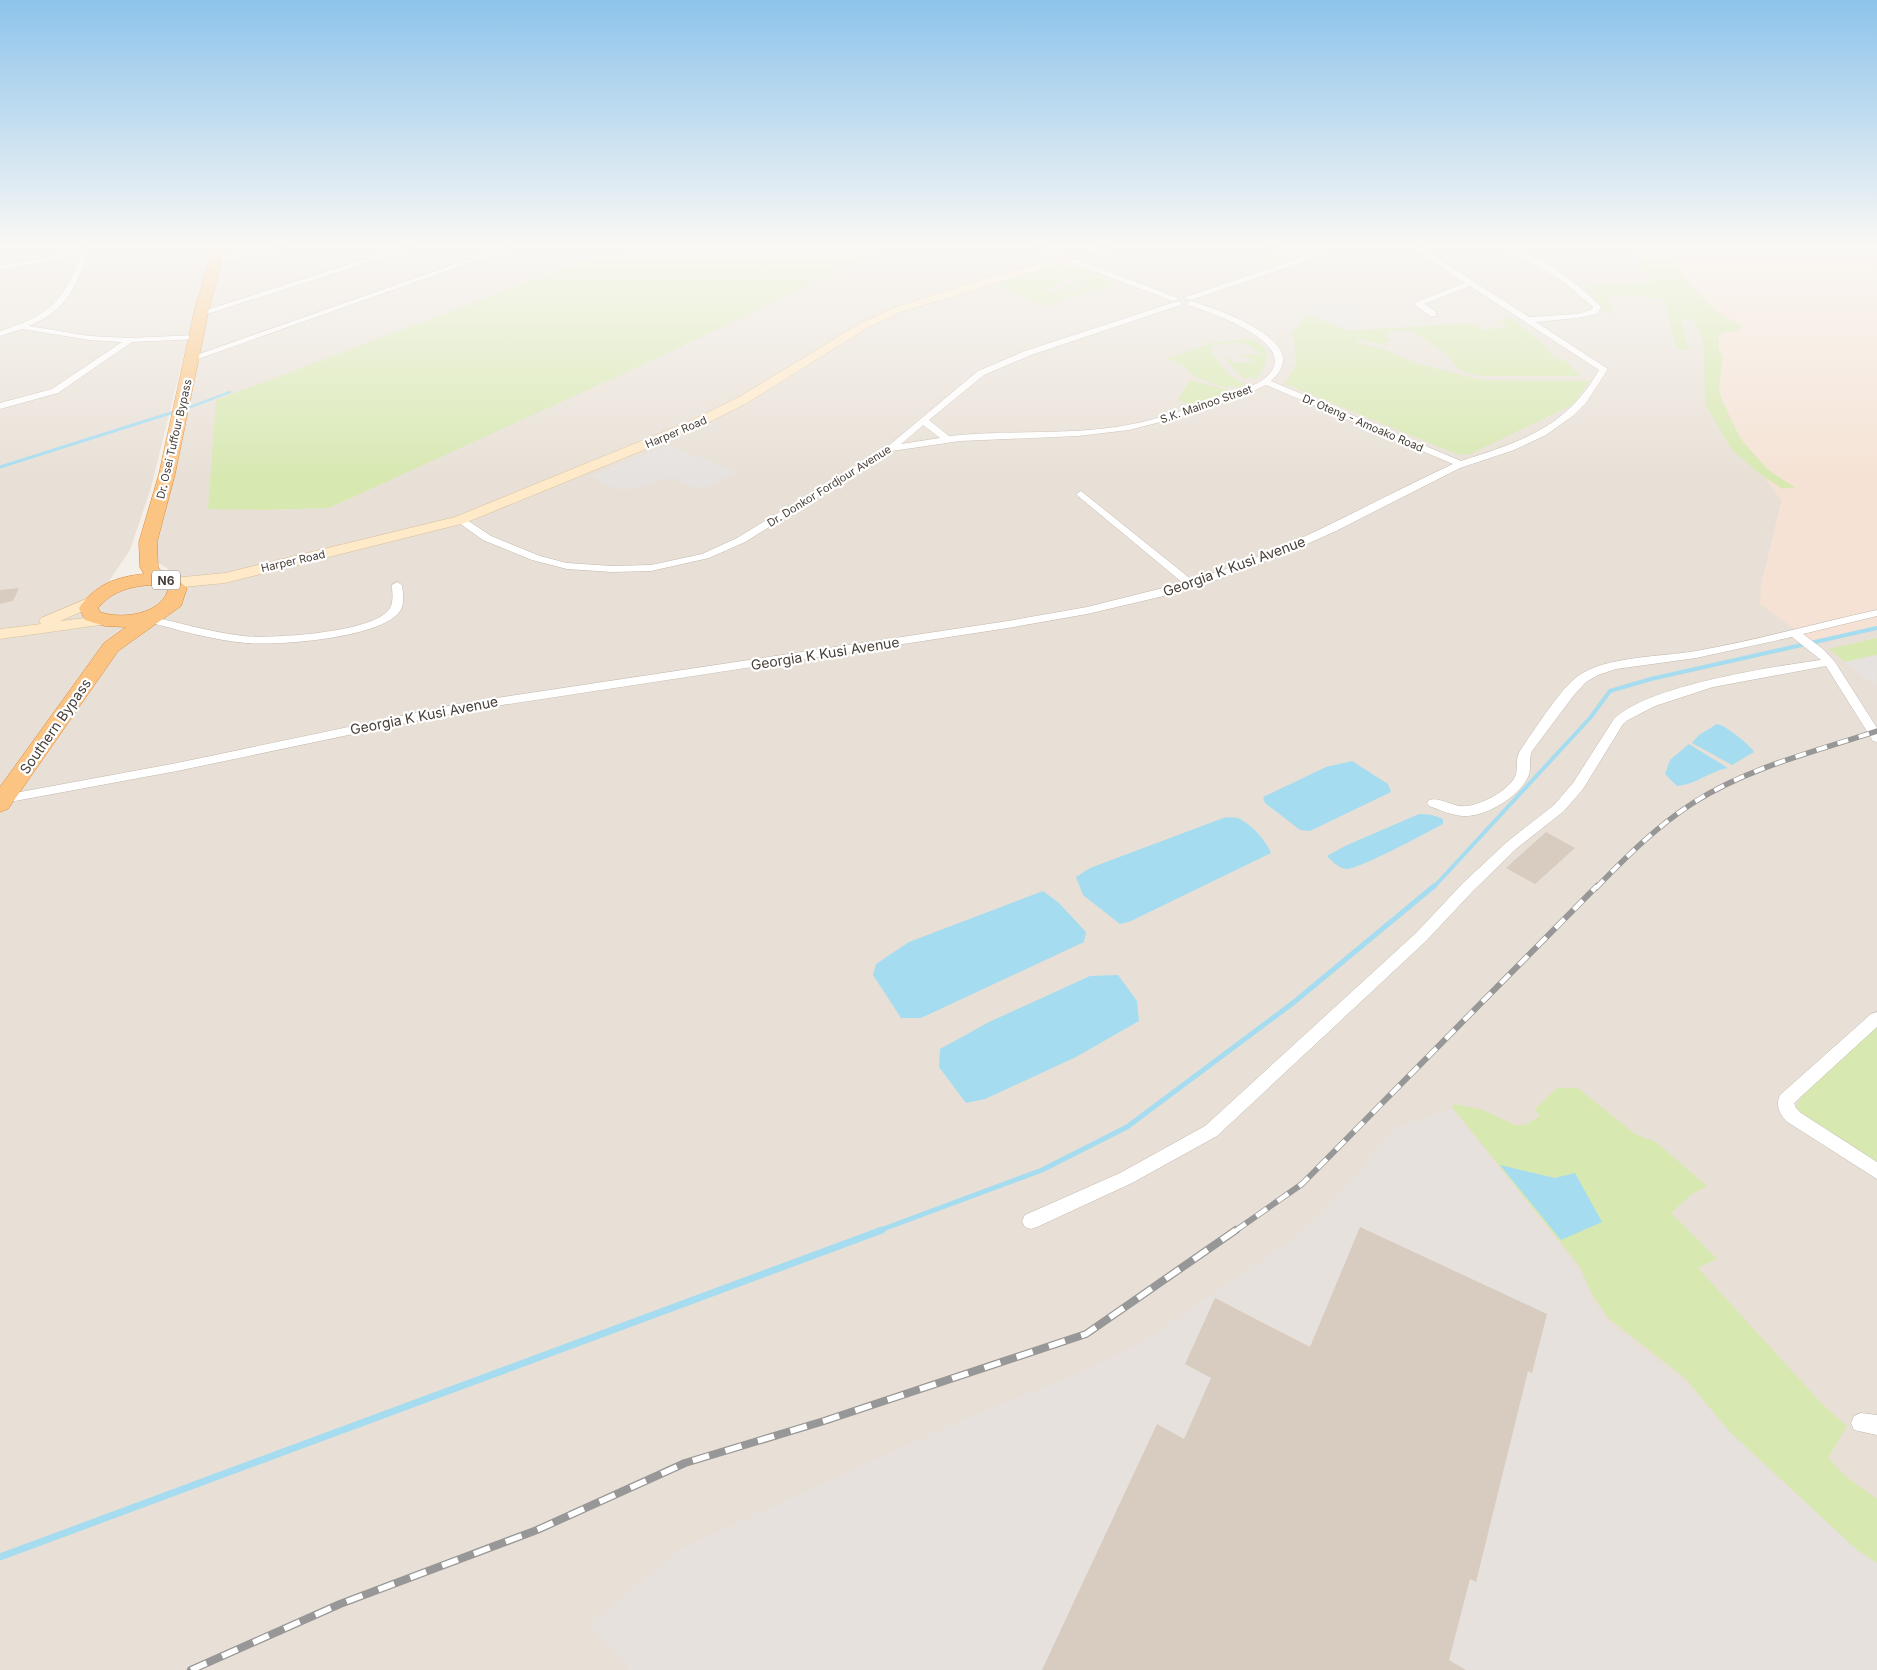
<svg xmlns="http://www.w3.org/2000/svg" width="1877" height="1670" font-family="Inter,sans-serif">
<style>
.residential{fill:#e8e0d6}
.commercial{fill:#f5e2d4}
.industrial{fill:#e6e1dd}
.green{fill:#d7e8b1;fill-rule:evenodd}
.parking{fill:#e5e2e0}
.water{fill:#a5dcf0}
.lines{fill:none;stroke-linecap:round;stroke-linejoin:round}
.stream-far4{stroke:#a5dcf0;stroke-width:2.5}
.stream-far3{stroke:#a5dcf0;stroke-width:3}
.stream-far2{stroke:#a5dcf0;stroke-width:4}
.stream-far1{stroke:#a5dcf0;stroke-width:5}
.stream{stroke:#a5dcf0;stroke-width:7}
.building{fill:#d8ccc0}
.minor-casing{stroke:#c2b8ae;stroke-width:1}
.secondary-casing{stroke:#d6be9b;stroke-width:1}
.trunk-casing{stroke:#dc8a3a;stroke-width:1}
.minor{fill:#fff;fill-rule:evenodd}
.secondary{fill:#fee9c8;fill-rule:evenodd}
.trunk{fill:#fcc482;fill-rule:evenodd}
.rail-far2-casing{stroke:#979797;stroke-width:5.5}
.rail-far1-casing{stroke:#979797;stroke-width:6}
.rail-casing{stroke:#979797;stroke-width:8}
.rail-far2{stroke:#fff;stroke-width:4;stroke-dasharray:11;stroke-linecap:butt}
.rail-far1{stroke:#fff;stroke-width:4.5;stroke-dasharray:13;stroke-linecap:butt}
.rail{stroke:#fff;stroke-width:5.5;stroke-dasharray:17;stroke-linecap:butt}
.labels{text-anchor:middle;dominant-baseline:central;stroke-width:4.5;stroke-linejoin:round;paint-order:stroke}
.far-street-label{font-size:11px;fill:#473e37;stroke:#fff}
.shield{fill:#fff;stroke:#7e7873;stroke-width:1}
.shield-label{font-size:12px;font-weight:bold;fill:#473e37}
.street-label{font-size:14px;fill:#473e37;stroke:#fff}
</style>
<rect width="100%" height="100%" fill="#f4efe8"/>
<path class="residential" d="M0 247H211L150 491 130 550 109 581 174 573 156 561 155 547 199 343 223 247H628L581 262 430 320 208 508 266 510 329 508 841 270 897 247H1658L1707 335 1719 419 1782 500 1761 587 1811 641 1877 626V1670H0Z"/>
<path class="commercial" d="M1658 247H1877V626L1811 641 1760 604 1761 587 1782 500 1719 419 1707 335Z"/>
<path class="industrial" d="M1452 1109 1562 1247 1580 1274 1592 1302 1614 1328 1685 1382 1730 1433 1859 1552 1877 1565V1670H630L588 1626 682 1548 975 1414 1077 1374 1143 1342 1298 1235 1321 1215 1395 1128Z"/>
<g class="green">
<path d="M628 247H897L841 270 664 355 329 508 266 510 208 509 216 400 581 262Z"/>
<path d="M1596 247H1665C1674 267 1705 306 1725 317 1730 320 1737 323 1743 325L1738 331 1725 332 1718 337 1719 349 1723 357 1719 388 1721 398 1740 438 1766 468 1795 488H1781L1760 474 1732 450 1705 404 1704 343 1695 322 1690 318 1681 320 1688 350 1677 349 1664 299 1608 294 1613 319 1584 286 1655 281 1636 265 1642 260 1619 251H1598Z"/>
<path d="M1288 252 1299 258 1266 263 1255 257Z"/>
<path d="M1062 263 1119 283 1044 306 991 284ZM1065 278 1076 280 1062 288 1070 290 1079 282 1083 283 1070 293H1067L1069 291 1062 289 1057 293 1044 290 1048 287 1053 288Z"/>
<path d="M1310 314 1347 331 1471 323 1482 330 1507 327 1498 320 1512 318 1542 343 1555 358 1564 360 1581 376H1483L1466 373 1459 369 1444 352 1411 330 1387 332 1391 335 1384 336 1391 341 1385 343 1390 346 1358 339 1356 342 1385 350 1416 363 1481 380 1590 381 1572 405 1468 455 1457 454 1285 384 1296 364 1294 337 1291 333Z"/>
<path d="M1251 339C1275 350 1268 362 1256 380L1249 377 1243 379 1226 359H1231L1233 363 1252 362 1249 358H1245L1243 355 1259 354C1248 338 1231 343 1212 346V354C1222 366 1231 379 1246 384L1238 388 1231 386 1227 388 1195 377 1184 366 1166 359 1212 343Z"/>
<path d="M1190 380 1232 391 1197 407 1178 400Z"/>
<path d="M1877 638V655L1845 662 1829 649Z"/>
<path d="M1877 1026V1164L1800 1113 1796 1107 1802 1095Z"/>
<path d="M1557 1088H1578L1635 1134 1656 1142 1707 1186 1692 1194 1671 1213 1717 1259 1698 1268 1823 1405 1847 1426 1828 1458 1845 1476 1877 1499V1563L1857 1550 1730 1432 1685 1378 1608 1318 1592 1294 1580 1267 1452 1107 1455 1104 1483 1110 1515 1125H1525L1540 1116 1535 1109Z"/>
</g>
<g class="parking">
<path d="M1338 304 1354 308 1357 312H1350L1360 321 1363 327 1344 328 1305 312 1324 309 1320 306Z"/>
<path d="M668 445 737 473 701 490 674 479 664 480 622 491 590 477Z"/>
<path d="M1877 655 1876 686 1845 662Z"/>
</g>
<g class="water">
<path d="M1717 724C1725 725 1750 745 1754 752L1732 765 1692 743 1699 735Z"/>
<path d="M1689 744 1728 768C1710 771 1695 785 1677 786L1665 774 1670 760Z"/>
<path d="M1352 761 1388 784 1391 792 1310 831 1300 830 1265 803 1263 797 1326 767Z"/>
<path d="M1419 814C1428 814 1435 815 1443 819V824C1428 832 1358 870 1346 869 1338 868 1332 861 1327 856L1345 846Z"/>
<path d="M1226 817C1230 818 1235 817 1238 818 1251 824 1266 840 1271 853L1131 921 1120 924 1083 895 1076 877 1090 868Z"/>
<path d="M1043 891 1059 903 1086 932 1084 942 921 1018H901L873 975 876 964 909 942Z"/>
<path d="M1118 975 1137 1001 1139 1021 1076 1057 985 1099 966 1103 939 1067 940 1049 989 1022 1090 976Z"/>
<path d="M1500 1165 1555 1178 1575 1173 1602 1222 1561 1240Z"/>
</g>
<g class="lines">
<path class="stream-far4" d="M185 409 230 392"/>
<path class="stream-far3" d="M0 467 177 411"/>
<path class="stream-far2" d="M1433 888 1590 718 1610 691 1651 679 1877 628"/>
<path class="stream-far1" d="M878 1231 1042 1170 1127 1127 1293 1003 1434 886"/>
<path class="stream" d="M0 1557 882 1230"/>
</g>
<g class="building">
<path d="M19 588 13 601 0 604V590Z"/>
<path d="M1546 832 1575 848 1535 884 1506 868Z"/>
<path d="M1360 1227 1547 1314 1532 1373 1528 1371 1476 1582 1470 1579 1449 1660 1466 1670H1042L1157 1424 1184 1439 1211 1378 1185 1364 1215 1298 1310 1347Z"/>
</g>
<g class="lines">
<defs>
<g id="minor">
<path d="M84 247H90C76 285 70 308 29 326L89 336 130 338 197 335 201 337 197 339 132 342 58 393 0 409V403L52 389 122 342 89 340 22 329 0 336V331C48 316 64 302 81 255L0 270V266L82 250Z"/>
<path d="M274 247H287L247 257 217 260 214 258Z"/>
<path d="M404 247H415L204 315 197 313Z"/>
<path d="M504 247H514L195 360 188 358Z"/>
<path d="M1036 247H1045L1180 299 1173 301 1064 260Z"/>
<path d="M1267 247H1279L1309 255 1327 248 1330 250 1300 263 1190 300 1183 298 1303 257Z"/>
<path d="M1412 247H1420L1529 317 1577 314 1591 310 1593 307 1564 282 1505 247C1529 247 1585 288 1601 307L1597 314 1577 318 1536 322 1608 369 1586 403 1574 415 1546 435 1514 450 1460 468 1336 531 1287 553 1222 578 1168 595 1087 614 1008 628 463 711 177 771 4 803 0 802V796L4 795 177 763 463 703 1008 621 1087 607 1183 583 1078 496 1076 494 1081 491 1192 580C1285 553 1366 504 1453 464L1266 385 1247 394 1188 415 1129 430 1078 436 960 441 892 451 745 542 709 558 651 571 612 572 567 569 532 560 483 540 455 520 460 517 464 518 491 536 540 556 567 563 612 566 651 565 702 554 737 538 887 447 978 371 1025 351 1178 301 1182 303 1181 305 1031 355 984 375 929 420 949 436C1005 430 1061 435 1116 427 1150 422 1183 411 1215 399 1231 393 1250 389 1264 379 1307 345 1210 312 1188 305L1187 303 1191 301C1213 307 1281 332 1283 358 1284 367 1277 375 1271 381L1461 461C1522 441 1566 428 1599 370L1470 286 1424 304 1436 312V316H1430L1416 306V302L1465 283ZM923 425 940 438 901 444Z"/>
<path d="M397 582 402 585C403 594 405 603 400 611 382 638 277 646 246 643 212 640 178 630 145 621L143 619 149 616C180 623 211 632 243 636 270 639 376 633 390 608 394 601 392 592 392 585Z"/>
<path d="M1877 610V616L1803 634 1823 649 1835 662 1877 728V742L1873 741 1826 666 1713 687 1655 706 1628 720 1623 724 1583 789 1564 811 1517 848 1473 891 1426 941 1217 1136 1132 1183 1037 1227 1031 1229 1025 1227 1022 1221 1025 1215 1120 1173 1205 1126 1416 933 1463 883 1507 842 1554 805 1573 783 1612 722C1638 687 1776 666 1821 660L1792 637 1696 658 1616 669 1598 675 1586 682 1574 695 1532 751C1528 760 1532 769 1528 777 1518 798 1485 817 1463 816 1451 815 1440 810 1429 806L1427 803 1429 800C1439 797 1450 805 1460 806 1475 809 1512 790 1516 774 1518 766 1515 760 1520 751 1533 732 1560 689 1578 676 1606 656 1661 657 1696 651 1757 640 1817 623 1877 610Z"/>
<path d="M1877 1012V1027L1794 1103 1796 1108 1801 1113 1877 1162V1179L1789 1123C1780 1116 1775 1106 1780 1095L1871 1014Z"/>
<path d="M1861 1413 1877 1415V1435L1854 1430 1851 1423 1854 1416Z"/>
</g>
<g id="secondary">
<path d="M1098 247H1115L901 312 867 328 747 403 700 427 465 523 225 583 173 588 167 586 165 583 167 580 173 578 225 573 455 517 690 421 739 397 859 324 893 308 981 280Z"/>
<path d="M93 596 99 598 101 601 99 604 60 621 101 616 107 618 109 621 107 624 0 639V629L41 624 39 621 41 618Z"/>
</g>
<path id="trunk" d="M213 247H225L208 313 175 474 157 542 158 567 161 571 175 577 187 588 181 606 118 651 8 809 0 812V787L104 643 126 627 105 626 85 620 79 608C96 584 116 577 144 574L140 567 139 542 159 474 194 313ZM152 585 163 586 168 590C161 614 122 620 100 612L98 608C112 591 131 586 152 585Z"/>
</defs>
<use href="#minor" class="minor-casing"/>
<use href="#secondary" class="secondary-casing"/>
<use href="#trunk" class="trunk-casing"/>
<use href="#minor" class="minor"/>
<use href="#secondary" class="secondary"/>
<use href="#trunk" class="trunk"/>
<defs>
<path id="rail-far2" d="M1596 888C1626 857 1657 826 1693 803 1747 768 1816 751 1877 731"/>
<path id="rail-far1" d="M1235 1231 1302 1184 1597 886"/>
<path id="rail" d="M191 1670 340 1604 537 1530 685 1463 824 1421 1086 1334 1236 1230"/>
</defs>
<use href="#rail-far2" class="rail-far2-casing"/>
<use href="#rail-far1" class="rail-far1-casing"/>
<use href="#rail" class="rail-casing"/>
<use href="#rail-far2" class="rail-far2"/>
<use href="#rail-far1" class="rail-far1"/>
<use href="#rail" class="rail"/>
</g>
<linearGradient id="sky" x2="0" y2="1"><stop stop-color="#8dc4eb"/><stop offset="0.51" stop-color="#faf8f5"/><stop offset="1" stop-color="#faf8f5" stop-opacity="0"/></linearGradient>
<rect width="1877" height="481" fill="url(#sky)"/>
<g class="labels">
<g class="far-street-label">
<text transform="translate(1206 404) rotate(-19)">S.K. Mainoo Street</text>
<text transform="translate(1363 423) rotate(23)">Dr Oteng - Amoako Road</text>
<text transform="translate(676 432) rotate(-23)">Harper Road</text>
<text transform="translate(174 439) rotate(-77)">Dr. Osei Tuffour Bypass</text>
<text transform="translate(829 486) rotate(-32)">Dr. Donkor Fordjour Avenue</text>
<text transform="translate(293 561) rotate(-13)">Harper Road</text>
</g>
<rect class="shield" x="152" y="570.5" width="28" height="19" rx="4"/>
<g class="shield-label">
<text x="166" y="580">N6</text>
</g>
<g class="street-label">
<text transform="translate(1234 566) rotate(-20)">Georgia K Kusi Avenue</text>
<text transform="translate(825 653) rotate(-9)">Georgia K Kusi Avenue</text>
<text transform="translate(424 715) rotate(-11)">Georgia K Kusi Avenue</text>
<text transform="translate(55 726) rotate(-55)">Southern Bypass</text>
</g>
</g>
</svg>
